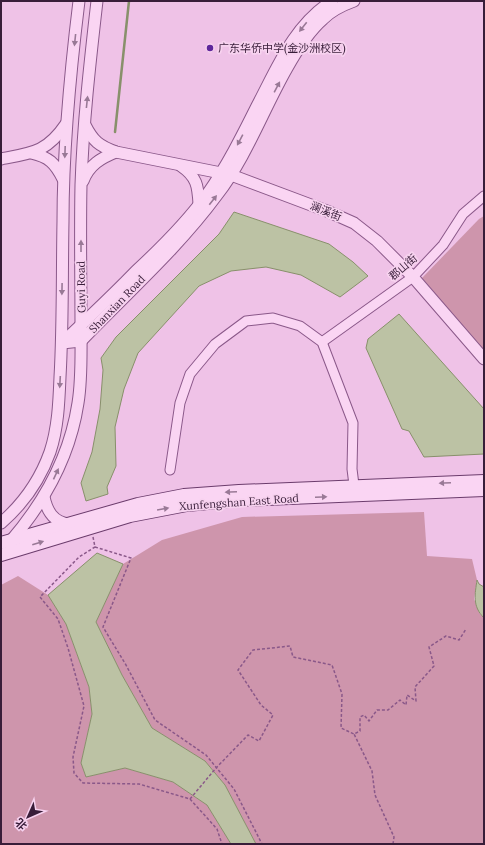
<svg xmlns="http://www.w3.org/2000/svg" width="485" height="845" font-family="Lora,'Noto Sans SC',serif">
<style>
.green{fill:#ce95ac}
.water{fill:#bcc2a4;stroke:#88906b}
.lines{fill:none;stroke-linecap:round;stroke-linejoin:round}
.stream{stroke:#88906b;stroke-width:2.5}
.minor-casing{stroke:#8a5889;stroke-width:11}
.tertiary-casing{stroke:#8a5889;stroke-width:13}
.secondary-casing{stroke:#6b3c6c;stroke-width:14}
.path{stroke:#8a5889;stroke-width:1.5;stroke-dasharray:3 2;stroke-linecap:butt}
.minor{stroke:#fad5f3;stroke-width:9}
.tertiary{stroke:#fad5f3;stroke-width:11}
.secondary{stroke:#fad5f3;stroke-width:12}
.oneway{fill:#997996}
.poi-dot{fill:#5e269b;stroke:#f7d2ef;stroke-width:1.5}
.labels{text-anchor:middle;dominant-baseline:central;stroke-width:3.5;stroke-linejoin:round;paint-order:stroke}
.poi-label{font-size:11px;fill:#381d39;stroke:#f7d2ef;text-anchor:start}
.street-label{font-size:11px;fill:#381d39;stroke:#f7d2ef}
</style>
<rect width="100%" height="100%" fill="#efc2e7"/>
<g class="green">
<path d="M484 216V351L422 278 479 219Z"/>
<path d="M424 512 427 556 472 559 477 580 474 599 480 614 484 618V844H256L225 785 205 761 152 728 122 675 96 622 123 564 162 540 242 517Z"/>
<path d="M18 576 48 595 66 624 89 687 92 714 81 763 86 777 125 768 173 782 207 805 231 844H1V585Z"/>
</g>
<g class="water">
<path d="M234 212 329 244 353 262 368 276 340 297 301 275 266 267 231 271 199 286 138 353 124 389 115 427 116 466 107 487 108 494 86 501 81 483 92 452 100 409 103 370 101 358 116 337 219 234Z"/>
<path d="M399 314 484 409V454L424 457 409 431 402 429 366 348 368 339Z"/>
<path d="M97 553 123 564 96 622 122 675 152 728 205 761 225 785 256 844H231L207 805 173 782 125 768 86 777 81 763 92 714 89 687 66 624 48 595Z"/>
<path d="M477 580 479 584 484 587V618C472 606 475 594 477 580Z"/>
</g>
<g class="lines">
<path class="stream" d="M115 132 129 1"/>
<defs>
<g id="minor">
<path d="M322 342 413 277 443 245 463 214 484 196"/>
<path d="M170 470 180 403 190 374 215 344 246 321 273 318 300 326 322 342 353 423 352 469 355 493"/>
</g>
<g id="tertiary">
<path d="M85 125C93 141 99 146 116 152L231 175 327 211 354 223 377 241 413 277 484 359"/>
<path d="M31 153C49 157 55 163 63 179"/>
<path d="M1 159C33 153 47 152 66 124"/>
<path d="M181 166C197 177 198 186 199 204"/>
<path d="M83 181C89 165 101 158 116 152"/>
<path d="M62 343 81 341C127 293 178 248 217 195 247 156 263 110 287 68 297 50 308 32 323 19 332 10 343 5 354 1"/>
<path d="M62 343C87 319 112 296 136 271 162 247 187 222 208 193 227 166 242 136 257 106 277 68 294 25 332 1"/>
<path d="M44 497C47 511 53 522 69 524"/>
<path d="M1 523C23 504 40 480 50 452 58 428 59 402 60 377 63 325 62 273 63 221 63 147 70 74 79 1"/>
<path d="M9 543C44 503 70 456 78 403 82 379 81 352 81 328 81 280 80 233 81 185 83 124 90 62 97 1"/>
</g>
<g id="secondary">
<path d="M1 543 138 504 184 495 239 491 484 481"/>
<path d="M1 555 130 516 187 505 239 500 484 490"/>
</g>
</defs>
<use href="#minor" class="minor-casing"/>
<use href="#tertiary" class="tertiary-casing"/>
<use href="#secondary" class="secondary-casing"/>
<g class="path">
<path d="M93 537 95 547 79 557 40 597 58 619 68 648 84 706 73 757 74 773 83 783 139 784 190 799 217 829 222 844"/>
<path d="M95 547 131 558 103 627 126 665 155 720 206 755 234 789 262 844"/>
<path d="M190 799 216 768 248 735 259 741 273 715 261 705 238 670 253 650 290 646 293 657 332 665 342 694 341 728 354 734"/>
<path d="M393 844 394 837 375 795 372 771 354 734 360 731V717L364 715 369 721 377 710H388L400 700 406 705 407 695 416 701 415 687 434 666 429 647 446 636 459 640 466 629"/>
</g>
<use href="#minor" class="minor"/>
<use href="#tertiary" class="tertiary"/>
<use href="#secondary" class="secondary"/>
</g>
<defs><path id="oneway-solid" d="M-6-.8H1V-3.2L6.5 0L1 3.2V.8H-6Z"/></defs>
<g class="oneway">
<use href="#oneway-solid" transform="translate(303 27) rotate(128)"/>
<use href="#oneway-solid" transform="translate(75 40) rotate(96)"/>
<use href="#oneway-solid" transform="translate(277 87) rotate(-62)"/>
<use href="#oneway-solid" transform="translate(87 102) rotate(-84)"/>
<use href="#oneway-solid" transform="translate(240 140) rotate(118)"/>
<use href="#oneway-solid" transform="translate(65 152) rotate(92)"/>
<use href="#oneway-solid" transform="translate(213 200) rotate(-52)"/>
<use href="#oneway-solid" transform="translate(81 246) rotate(-90)"/>
<use href="#oneway-solid" transform="translate(62 289) rotate(91)"/>
<use href="#oneway-solid" transform="translate(60 382) rotate(93)"/>
<use href="#oneway-solid" transform="translate(56 474) rotate(-65)"/>
<use href="#oneway-solid" transform="translate(445 483) rotate(177)"/>
<use href="#oneway-solid" transform="translate(231 492) rotate(177)"/>
<use href="#oneway-solid" transform="translate(321 497) rotate(-2)"/>
<use href="#oneway-solid" transform="translate(163 509) rotate(-10)"/>
<use href="#oneway-solid" transform="translate(38 543) rotate(-17)"/>
</g>
<circle class="poi-dot" cx="210" cy="48" r="4"/>
<g class="labels">
<g class="poi-label">
<text x="218" y="48">广东华侨中学(金沙洲校区)</text>
</g>
<g class="street-label">
<text transform="translate(326 211) rotate(22)">澜溪街</text>
<text transform="translate(403 267) rotate(-41)">郡山街</text>
<text transform="translate(81 287) rotate(-91)">Guyi Road</text>
<text transform="translate(117 304) rotate(-46)">Shanxian Road</text>
<text transform="translate(239 502) rotate(-4)">Xunfengshan East Road</text>
</g>
</g>
<rect width="485" height="845" fill="none" stroke="#381d39" stroke-width="4"/>
<g transform="translate(28 817) rotate(225)" stroke="#f7d2ef" stroke-width="3" paint-order="stroke">
<path d="M0-3L7 15L0 10L-7 15Z" fill="#381d39"/>
<text y="-6" font-size="11" font-weight="bold" text-anchor="middle" fill="#381d39">北</text>
</g>
</svg>
